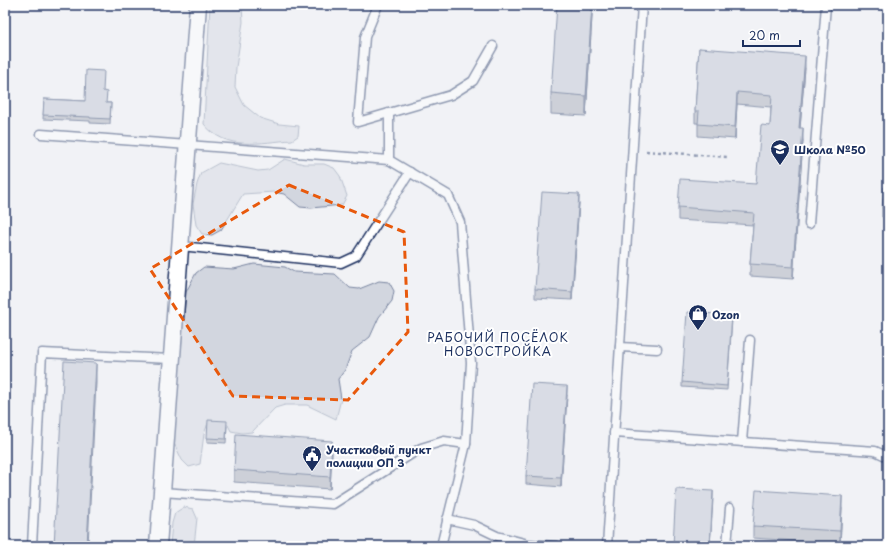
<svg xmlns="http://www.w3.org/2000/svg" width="893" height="551" font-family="'Playpen Sans',sans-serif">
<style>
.green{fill:#d2d6df;stroke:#76829e}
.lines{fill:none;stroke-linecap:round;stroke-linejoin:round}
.lane-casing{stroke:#1b2f5e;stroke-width:11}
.street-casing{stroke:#1b2f5e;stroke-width:19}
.path{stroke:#1b2f5e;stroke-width:2.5;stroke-dasharray:3 3;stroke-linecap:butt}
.lane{stroke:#fff;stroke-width:8}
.street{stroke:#fff;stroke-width:16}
.wall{fill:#a2a7b3;stroke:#1b2f5e}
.shaded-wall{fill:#848892;stroke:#1b2f5e}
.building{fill:#bcc2d0;stroke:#1b2f5e}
.marked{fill:none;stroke:#e8590c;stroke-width:3;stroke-dasharray:8 5;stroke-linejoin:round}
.labels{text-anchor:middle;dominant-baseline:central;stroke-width:4;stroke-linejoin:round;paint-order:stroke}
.poi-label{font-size:11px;font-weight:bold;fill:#1b2f5e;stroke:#fff;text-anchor:start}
.neighbourhood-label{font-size:12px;letter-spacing:1px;fill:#1b2f5e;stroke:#fff}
</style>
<rect width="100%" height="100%" fill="#f1f2f5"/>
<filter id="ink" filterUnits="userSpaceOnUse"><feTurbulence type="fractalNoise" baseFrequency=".025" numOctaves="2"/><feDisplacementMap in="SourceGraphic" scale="8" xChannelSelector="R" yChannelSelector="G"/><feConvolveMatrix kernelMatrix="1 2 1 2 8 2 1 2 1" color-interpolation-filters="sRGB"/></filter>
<g filter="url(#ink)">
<g class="green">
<path d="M210 5H242L243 22 236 67 235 87 244 105 260 118 279 124 299 126 298 136 292 140C261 142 226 152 204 124Z"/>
<path d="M285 159 304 164H324L334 168 340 176 347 196 342 205 311 208 300 207 284 194 274 192 243 194 221 230 212 235 202 234 196 225 193 204 197 184 201 173 219 163 258 171 268 170Z"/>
<path d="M254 264 285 267 294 272 335 274 350 288 359 289 379 281 389 282 394 291 392 301 379 317 370 337 352 351 345 370 338 379 341 399 336 419 307 405H285L275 408 252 432 242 433 231 431 228 425 208 423 204 434 200 464 189 467 182 460 173 441 186 292 196 273 204 267 234 269Z"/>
<path d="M184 507 193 509 197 518 194 546H170L172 523 175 513Z"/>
</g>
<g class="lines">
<defs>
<g id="lane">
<path d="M378 5 365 37 358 122 451 95 473 81 493 46"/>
<path d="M41 134 389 160 448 195 460 222 471 363 466 444 441 546"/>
<path d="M389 160V113"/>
<path d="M809 224 826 5"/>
<path d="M181 246 341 263 356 256 410 172"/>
<path d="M620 347 657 349"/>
<path d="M614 433 875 451 888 457"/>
<path d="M742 442 750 340"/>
<path d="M162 492 333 504 421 448 444 441 466 444"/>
<path d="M447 519 474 525 497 536 528 544 556 546"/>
<path d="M32 546 42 353 171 359"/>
<path d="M607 546 642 5"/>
<path d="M727 546 730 508"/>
</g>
<path id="street" d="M158 546 198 5"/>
</defs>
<use href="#lane" class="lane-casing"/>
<use href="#street" class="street-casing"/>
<path class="path" d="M646 151 728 157"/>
<use href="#lane" class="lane"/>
<use href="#street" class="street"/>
</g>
<g class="wall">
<path d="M592 5V16L586 116 551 114V93Z"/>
<path d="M699 48 805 68 800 128 803 141 793 279 750 276V264L753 225 678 220V207L756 184 770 126 771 107 737 104 735 139 698 136V123H695V111Z"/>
<path d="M103 91 106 103H111L110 124 90 123V121L43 119 44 99 85 101Z"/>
<path d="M888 188V217H882V208Z"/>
<path d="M579 203 572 300 535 298V289Z"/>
<path d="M732 320 727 390 682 387V382Z"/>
<path d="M567 395 561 487 526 484V476Z"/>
<path d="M227 426 226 443 207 442V438Z"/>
<path d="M332 453 330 489 234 482V470Z"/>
<path d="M842 508 840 544 753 538V526Z"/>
</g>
<g class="shaded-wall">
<path d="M592 5V16L586 116V96Z"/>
<path d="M805 56V68L799 141V128Z"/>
<path d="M737 92V104L735 139V127Z"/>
<path d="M803 128V141L793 279V267Z"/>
<path d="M579 194V203L572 300V292Z"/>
<path d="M96 363V383L88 546H87Z"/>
<path d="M567 386V395L561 487V478Z"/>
<path d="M332 441V453L330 489V477Z"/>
<path d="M713 491V499L710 546Z"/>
<path d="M842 496V508L840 544V531Z"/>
</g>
<g class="building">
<path d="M557 5H592L586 96 551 93Z"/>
<path d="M699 48 805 56 799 128H803L793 267 750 264 754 213 678 207 680 179 756 184 761 125 770 126 772 95 737 92 735 127 698 124 699 111H695Z"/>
<path d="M86 70 104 71 103 91 107 92 106 103H111L110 119 90 118V117L43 115 44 99 85 101Z"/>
<path d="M884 187 888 188V209L882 208Z"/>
<path d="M542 192 579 194 572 292 535 289Z"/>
<path d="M687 312 732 315 727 386 682 382Z"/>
<path d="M64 361 96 363 87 546H54Z"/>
<path d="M532 384 567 386 561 478 526 476Z"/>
<path d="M208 420 227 421 226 439 207 438Z"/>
<path d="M236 434 332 441 330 477 234 470Z"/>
<path d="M676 489 713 491 710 546H673Z"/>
<path d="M756 490 842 496 840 531 753 526Z"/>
</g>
</g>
<path d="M0 0H893V551H0ZM289 185 404 232 408 332 348 400 233 396 150 269Z" fill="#f1f2f5" fill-opacity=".55" fill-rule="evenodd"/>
<path class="marked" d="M289 185 404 232 408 332 348 400 233 396 150 269Z"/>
<defs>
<symbol id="school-pin" viewBox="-11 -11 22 30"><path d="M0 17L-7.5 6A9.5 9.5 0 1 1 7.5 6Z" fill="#1b2f5e" stroke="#fff"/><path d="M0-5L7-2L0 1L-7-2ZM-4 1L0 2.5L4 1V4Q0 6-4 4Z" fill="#fff"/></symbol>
<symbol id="shop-pin" viewBox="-11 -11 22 30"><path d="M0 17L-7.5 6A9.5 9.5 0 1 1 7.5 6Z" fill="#1b2f5e" stroke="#fff"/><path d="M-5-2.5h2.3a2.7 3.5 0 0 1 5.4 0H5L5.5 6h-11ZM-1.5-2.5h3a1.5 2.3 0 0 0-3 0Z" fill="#fff"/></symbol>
<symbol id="civic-pin" viewBox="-11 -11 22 30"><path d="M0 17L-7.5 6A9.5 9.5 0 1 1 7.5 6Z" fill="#1b2f5e" stroke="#fff"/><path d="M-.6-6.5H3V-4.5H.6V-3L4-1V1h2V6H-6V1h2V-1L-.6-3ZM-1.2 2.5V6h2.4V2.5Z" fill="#fff"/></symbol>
</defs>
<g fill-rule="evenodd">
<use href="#school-pin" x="769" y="138" width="22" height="30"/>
<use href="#shop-pin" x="687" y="303" width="22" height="30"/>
<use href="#civic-pin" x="301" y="444" width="22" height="30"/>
</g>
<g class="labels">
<g class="poi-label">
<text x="794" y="149">Школа №50</text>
<text x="712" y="314">Ozon</text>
<text x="326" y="449">Участковый пункт<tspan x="326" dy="13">полиции ОП 3</tspan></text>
</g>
<g class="neighbourhood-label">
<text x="498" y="337">РАБОЧИЙ ПОСЁЛОК<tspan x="498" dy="14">НОВОСТРОЙКА</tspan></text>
</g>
</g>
<rect width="893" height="551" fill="none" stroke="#fff" stroke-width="20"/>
<rect x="10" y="10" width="873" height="531" fill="none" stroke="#1b2f5e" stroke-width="1.5" filter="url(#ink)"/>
<path d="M743 40v6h57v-6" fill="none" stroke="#1b2f5e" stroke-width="2"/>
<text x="749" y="40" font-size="12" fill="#1b2f5e" stroke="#ffffff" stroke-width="3" paint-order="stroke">20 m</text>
</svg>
